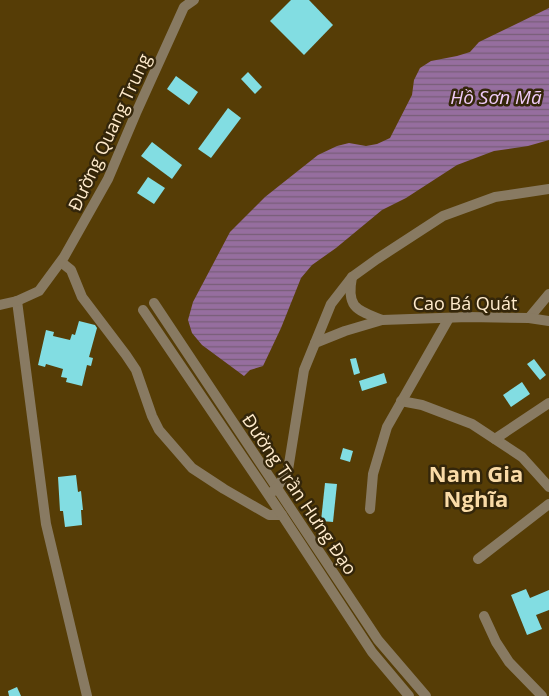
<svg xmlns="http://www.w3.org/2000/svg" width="549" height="696" font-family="'Open Sans',sans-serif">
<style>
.water{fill:url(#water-rules)}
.building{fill:#82dde2}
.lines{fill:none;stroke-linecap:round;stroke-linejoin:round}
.minor{stroke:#887a62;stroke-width:10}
.labels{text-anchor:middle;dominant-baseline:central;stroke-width:5;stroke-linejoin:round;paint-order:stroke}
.street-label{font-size:18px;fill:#ffebcc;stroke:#34260a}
.water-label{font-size:19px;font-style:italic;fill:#efcbf7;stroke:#34260a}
.district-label{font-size:22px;font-weight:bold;fill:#fadba7;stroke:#34260a}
</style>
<defs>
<pattern id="water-rules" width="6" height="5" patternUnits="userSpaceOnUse" patternTransform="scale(1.25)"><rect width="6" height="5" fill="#966e9f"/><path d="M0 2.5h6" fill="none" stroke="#785e78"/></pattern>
</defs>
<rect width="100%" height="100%" fill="#563d06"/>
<path class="water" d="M549 8V140L528 146 494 151 457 165 406 198 382 210 336 248 312 265 301 278 281 328 263 366 250 370 244 376 202 345 192 333 188 320 193 302 230 232 265 197 318 155 337 146 349 143 366 146 377 144 390 138 412 95 414 80 420 68 431 61 457 56 470 52 479 42Z"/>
<g class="building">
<path d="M291 0H309L333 25 304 55 270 21Z"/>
<path d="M248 72 262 87 255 94 241 79Z"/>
<path d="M176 76 198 92 189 105 167 89Z"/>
<path d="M228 108 241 118 211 158 198 149Z"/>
<path d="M152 142 182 165 172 179 141 156Z"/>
<path d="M148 177 165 188 154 204 137 193Z"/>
<path d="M79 321 95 325 97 328 89 357 93 358 91 366 87 365 82 386 66 382 67 378 61 377 63 369 46 364 45 367 38 365 46 330 54 332 53 336 70 340 72 334 75 335Z"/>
<path d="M356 358 360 373 354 375 350 359Z"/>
<path d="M534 359 546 375 540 380 527 364Z"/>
<path d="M384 373 387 383 362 391 359 381Z"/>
<path d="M522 382 530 394 511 407 503 395Z"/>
<path d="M343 448 353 451 350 462 340 459Z"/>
<path d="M76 475 78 492 81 491 83 510H81L82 525 65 527 63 511H60L58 477Z"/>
<path d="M325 483 337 484 333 522 321 521Z"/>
<path d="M526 589 530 598 549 590V610L536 615 542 629 527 635 511 595Z"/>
<path d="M17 687 21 696H9L8 691Z"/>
</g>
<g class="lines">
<g class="minor">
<path d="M61 262 71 270 82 297 126 355 136 370 152 416 159 430 192 468 224 489 269 515H282"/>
<path d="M352 277C346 308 357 310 382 320"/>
<path d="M17 301 46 524 87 696"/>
<path d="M154 303 378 640 426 696"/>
<path d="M0 305 17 301 39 291 64 257 108 179 136 113 184 7 194 0"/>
<path d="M143 310 282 515 372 652 409 696"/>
<path d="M529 318 549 294"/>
<path d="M315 343 345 331 382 320 468 317 529 318 549 321"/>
<path d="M401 401 422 405 472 424 522 457 549 487"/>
<path d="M495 439 549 403"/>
<path d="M272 492 277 488 288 470 304 370 331 304 352 277 377 259 443 216 495 197 549 189"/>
<path d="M370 509 373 474 387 427 449 318"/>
<path d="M478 559 549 504"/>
<path d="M484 616 496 642 509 662 542 696"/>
</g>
</g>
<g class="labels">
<g class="street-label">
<text transform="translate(109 132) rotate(-65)">Đường Quang Trung</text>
<text x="465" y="303">Cao Bá Quát</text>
<text transform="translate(300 494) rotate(56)">Đường Trần Hưng Đạo</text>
</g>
<g class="water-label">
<text x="496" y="97">Hồ Sơn Mã</text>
</g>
<g class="district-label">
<text x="476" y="473">Nam Gia<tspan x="476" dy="25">Nghĩa</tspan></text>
</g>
</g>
</svg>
